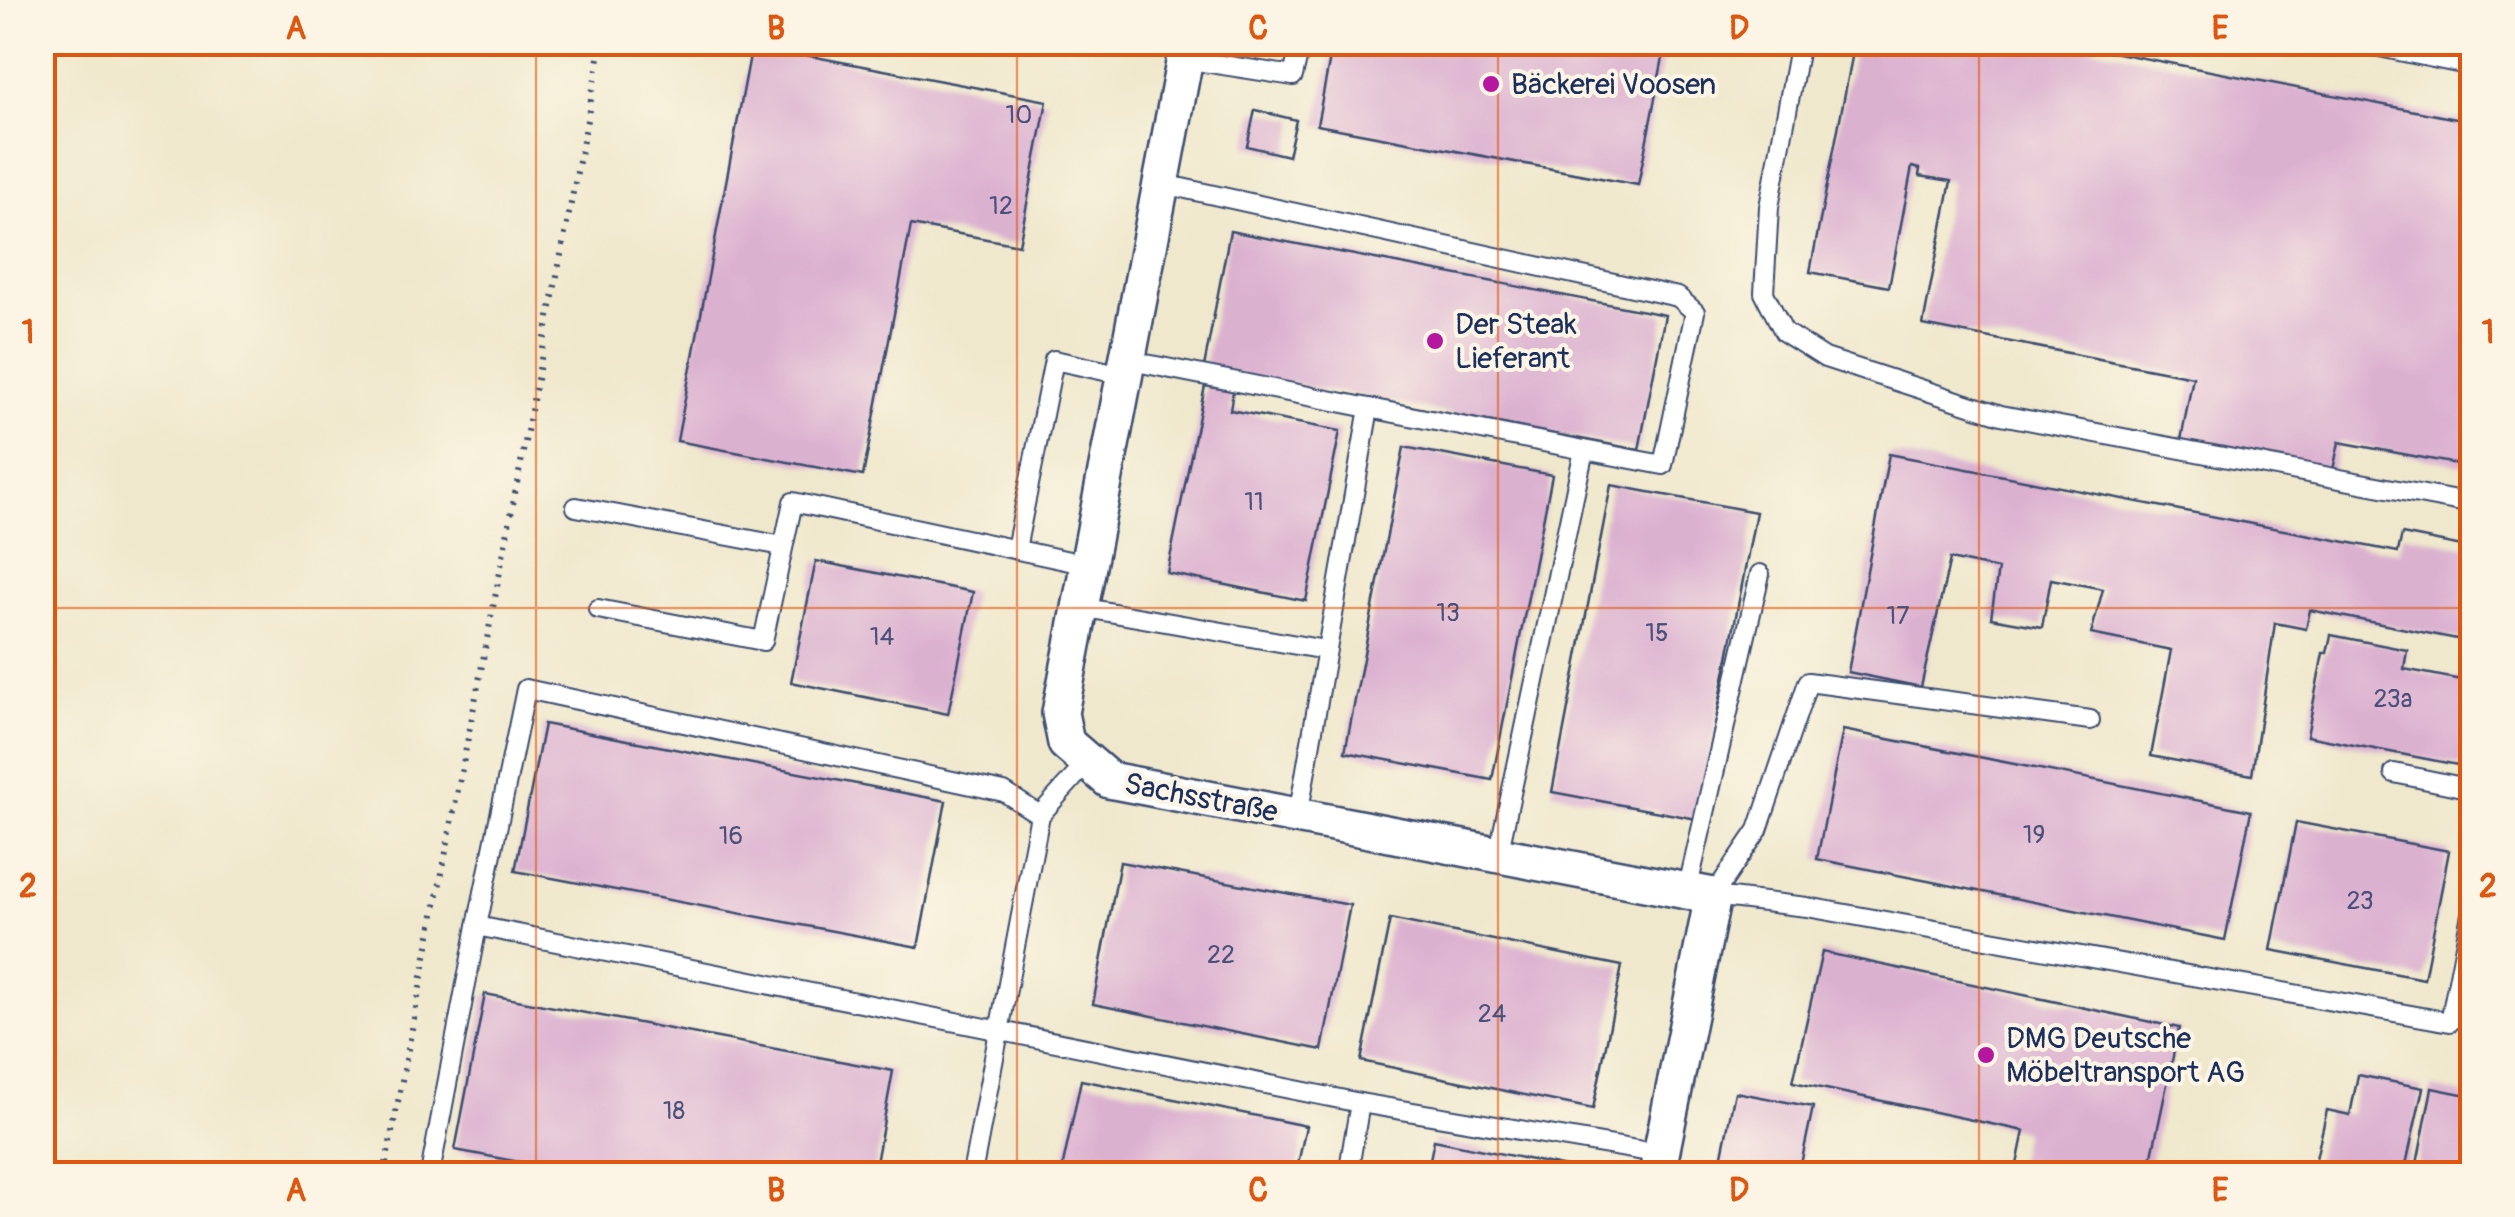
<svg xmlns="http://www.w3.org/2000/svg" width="2515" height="1217" font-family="Pangolin,sans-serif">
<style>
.building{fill:#dbb1d0}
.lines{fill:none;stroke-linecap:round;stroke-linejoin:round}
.lane-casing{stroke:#3b4b6e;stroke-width:22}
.street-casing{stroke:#3b4b6e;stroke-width:40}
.path{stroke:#3b4b6e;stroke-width:6;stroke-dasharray:2.5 8;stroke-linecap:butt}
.lane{stroke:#fff;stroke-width:18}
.street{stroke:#fff;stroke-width:35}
.grid{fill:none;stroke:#de5710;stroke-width:2.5;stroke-opacity:0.55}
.poi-dot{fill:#b5179e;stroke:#fcf5e5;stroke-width:4}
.labels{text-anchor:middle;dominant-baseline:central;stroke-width:8;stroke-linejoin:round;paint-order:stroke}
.number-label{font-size:25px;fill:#4b507a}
.poi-label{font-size:30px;fill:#1b2f5e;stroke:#fcf5e5;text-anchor:start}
.street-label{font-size:30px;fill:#1b2f5e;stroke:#fcf5e5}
.neatline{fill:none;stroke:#de5710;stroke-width:4}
.grid-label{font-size:32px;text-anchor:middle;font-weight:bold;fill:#de5710}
</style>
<rect width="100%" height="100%" fill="#fcf5e5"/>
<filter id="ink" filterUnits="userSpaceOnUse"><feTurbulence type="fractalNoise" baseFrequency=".01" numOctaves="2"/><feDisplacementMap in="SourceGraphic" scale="20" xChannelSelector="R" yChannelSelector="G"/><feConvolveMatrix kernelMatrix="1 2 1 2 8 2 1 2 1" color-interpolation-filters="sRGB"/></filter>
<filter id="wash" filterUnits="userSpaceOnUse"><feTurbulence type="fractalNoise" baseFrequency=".0048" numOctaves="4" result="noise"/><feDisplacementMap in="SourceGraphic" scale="40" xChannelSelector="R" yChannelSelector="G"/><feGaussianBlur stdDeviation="2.25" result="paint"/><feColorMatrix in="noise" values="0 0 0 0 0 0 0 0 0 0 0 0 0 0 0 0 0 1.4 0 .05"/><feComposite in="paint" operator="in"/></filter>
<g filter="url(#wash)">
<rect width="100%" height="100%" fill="#efe8cc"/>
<g id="blocks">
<g class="building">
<path d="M1333 42H1666L1638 185 1317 125Z"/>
<path d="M1855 42H2061L2472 122V467L2339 442 2333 470 2181 440 2193 377 1923 325 1951 181 1919 176 1920 169 1912 167 1889 287 1810 272Z"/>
<path d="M752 45 1047 101 1019 245 911 225 863 476 677 441Z"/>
<path d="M1255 110 1296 120 1288 156 1247 146Z"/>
<path d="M1230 231 1665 315 1639 450 1204 367Z"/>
<path d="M1205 386 1233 391 1230 410 1340 431 1306 601 1167 573Z"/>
<path d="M1404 447 1552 475 1492 780 1345 752Z"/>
<path d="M1889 454 2398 552 2402 534 2472 548V642L2310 610 2306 629 2275 623 2252 775 2151 756 2171 650 2091 634 2103 589 2051 579 2042 627 1991 618 1998 569 1950 559 1921 687 1848 672Z"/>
<path d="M1611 485 1756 512 1697 819 1552 792Z"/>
<path d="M816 561 973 592 948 714 791 682Z"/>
<path d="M2331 635 2407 650 2404 669 2472 682V716L2463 766 2307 736 2323 653H2327Z"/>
<path d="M544 724 946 801 918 947 515 871Z"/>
<path d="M1843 730 2251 811 2225 940 1817 859Z"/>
<path d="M2296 822 2449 851 2424 979 2271 950Z"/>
<path d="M1120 862 1350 905 1322 1050 1093 1004Z"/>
<path d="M1390 919 1622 966 1593 1109 1361 1061Z"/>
<path d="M1822 952 2179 1028 2148 1174H2015L2024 1131 1793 1082Z"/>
<path d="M485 994 893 1071 874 1174H584L455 1150Z"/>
<path d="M2358 1075 2423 1088 2404 1174 2313 1172 2327 1110 2350 1115Z"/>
<path d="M1081 1080 1306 1126 1296 1174H1061Z"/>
<path d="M2432 1088 2472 1096V1174H2415Z"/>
<path d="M1735 1092 1813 1107 1799 1174H1718Z"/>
<path d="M1434 1140 1581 1170 1580 1174H1427Z"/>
</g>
</g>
</g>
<g filter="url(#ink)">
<use href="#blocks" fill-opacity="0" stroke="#3b4b6e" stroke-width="2.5"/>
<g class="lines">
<defs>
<g id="lane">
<path d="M1800 42 1769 207 1764 293 1784 332 1825 358 2001 415 2472 504"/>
<path d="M2355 42 2472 66"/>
<path d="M1184 59 1293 76 1301 42"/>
<path d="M1159 183 1678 297 1695 312 1663 465 1584 450"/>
<path d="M1126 360 1369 408"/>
<path d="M576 507 783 546"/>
<path d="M1016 549 1054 360 1123 375"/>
<path d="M1080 607 1325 650"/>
<path d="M598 609 763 641 793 502 1088 565"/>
<path d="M2090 720 1808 682 1758 830 1713 896 1807 907 2450 1022 2472 909"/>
<path d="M2394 773 2472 789"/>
<path d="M1298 816 1369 408 1584 450 1498 855"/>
<path d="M1687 891 1760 574"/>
<path d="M477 926 526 689 1004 792 1040 815"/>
<path d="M430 1174 477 926 1360 1103 1661 1154"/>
<path d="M972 1174 1040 815 1086 764"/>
<path d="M1348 1174 1360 1103"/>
</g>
<path id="street" d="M1188 42 1060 713 1066 743 1109 780 1713 896 1657 1174"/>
</defs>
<use href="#lane" class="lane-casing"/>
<use href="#street" class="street-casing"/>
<path class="path" d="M384 1174 602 42"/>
<use href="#lane" class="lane"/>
<use href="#street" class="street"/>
</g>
</g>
<path class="grid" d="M536 42V1174M1017 42V1174M1498 42V1174M1979 42V1174M42 608H2472"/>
<g class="poi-dot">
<circle cx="1491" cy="84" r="10"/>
<circle cx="1435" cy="341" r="10"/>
<circle cx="1986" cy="1055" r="10"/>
</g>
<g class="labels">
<g class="number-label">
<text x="1019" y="115">10</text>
<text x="1001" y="206">12</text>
<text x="1254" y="502">11</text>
<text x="1448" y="613">13</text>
<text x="1898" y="616">17</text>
<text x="1657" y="633">15</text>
<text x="882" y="637">14</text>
<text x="2393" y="699">23a</text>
<text x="2034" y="835">19</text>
<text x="731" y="836">16</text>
<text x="2360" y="901">23</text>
<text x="1221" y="955">22</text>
<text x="1492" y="1014">24</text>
<text x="674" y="1111">18</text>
</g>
<g class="poi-label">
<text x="1511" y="84">Bäckerei Voosen</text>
<text x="1455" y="324">Der Steak<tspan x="1455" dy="34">Lieferant</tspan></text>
<text x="2006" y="1038">DMG Deutsche<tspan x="2006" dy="34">Möbeltransport AG</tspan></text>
</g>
<g class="street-label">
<text transform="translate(1201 798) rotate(11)">Sachsstraße</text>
</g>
</g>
<rect width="2515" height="1217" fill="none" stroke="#fcf5e5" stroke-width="110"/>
<rect x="55" y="55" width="2405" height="1107" class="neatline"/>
<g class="grid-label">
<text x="296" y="39">A</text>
<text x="776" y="39">B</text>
<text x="1258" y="39">C</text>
<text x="1739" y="39">D</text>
<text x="2220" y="39">E</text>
<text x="28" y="343">1</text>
<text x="2488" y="343">1</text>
<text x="28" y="897">2</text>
<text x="2488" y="897">2</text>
<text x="296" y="1201">A</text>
<text x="776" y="1201">B</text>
<text x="1258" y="1201">C</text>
<text x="1739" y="1201">D</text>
<text x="2220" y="1201">E</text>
</g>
</svg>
